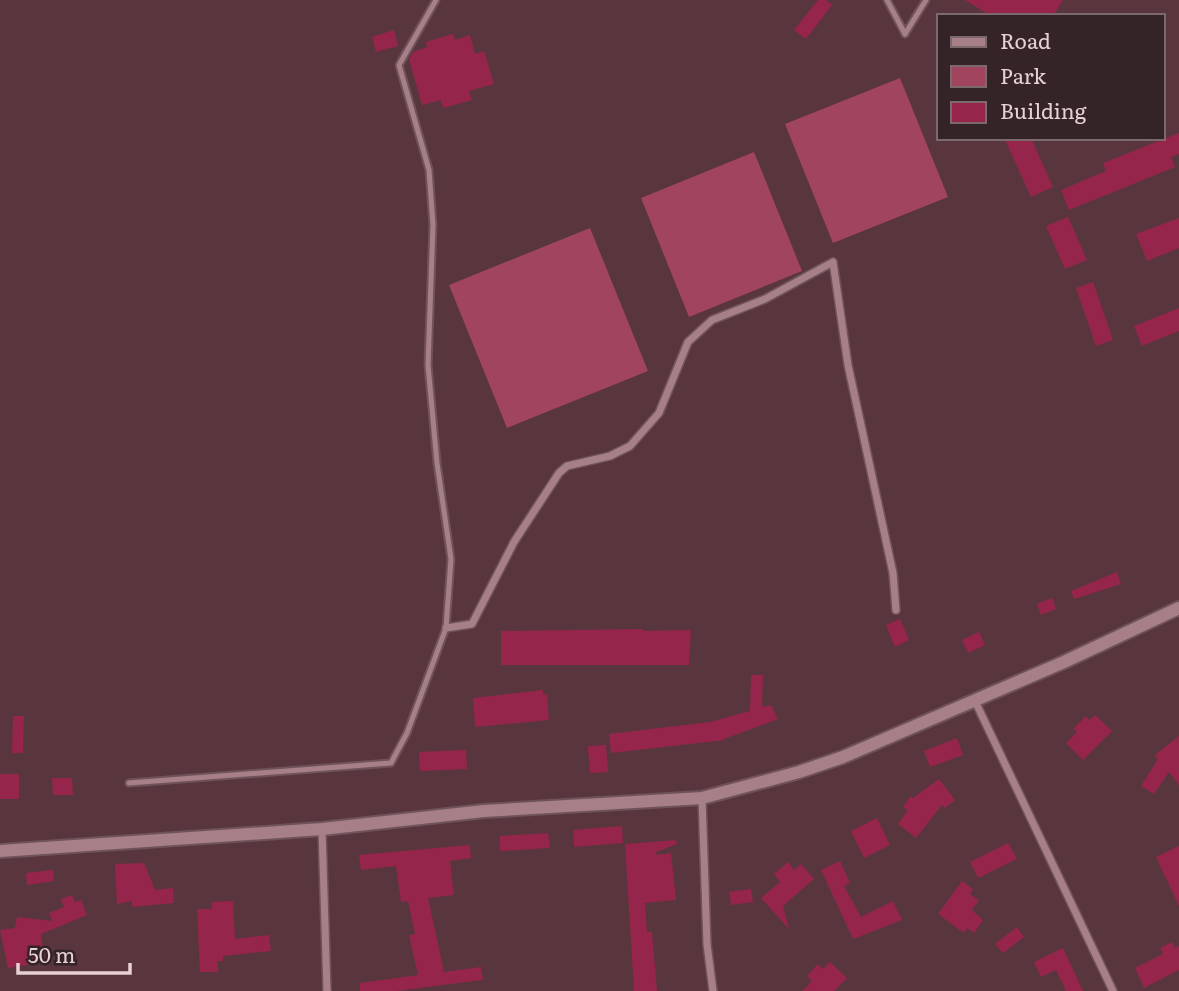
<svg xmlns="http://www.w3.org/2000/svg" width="1179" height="991" font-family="Literata,serif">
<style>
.green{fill:#a1445e}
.building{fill:#96254c}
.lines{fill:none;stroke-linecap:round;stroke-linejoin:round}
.service-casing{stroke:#70535a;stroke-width:9}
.minor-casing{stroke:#70535a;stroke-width:10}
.tertiary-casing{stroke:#70535a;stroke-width:16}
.service{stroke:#a77f87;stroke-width:5}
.minor{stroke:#a77f87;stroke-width:7}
.tertiary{stroke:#a77f87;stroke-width:12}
</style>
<rect width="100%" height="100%" fill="#59363e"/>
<g class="green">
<path d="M900 78 948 197 833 243 785 124Z"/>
<path d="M754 152 802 271 689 317 641 198Z"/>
<path d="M590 228 648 371 507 428 449 285Z"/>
</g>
<g class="building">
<path d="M818 0H826L832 5 806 39 794 30Z"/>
<path d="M965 0H1063L1053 16H991Z"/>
<path d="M394 30 398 46 376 52 372 37Z"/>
<path d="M453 34 455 40 470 35 475 54 484 51 494 84 469 91 472 100 443 108 441 100 422 105 409 59 413 52 427 47 426 42Z"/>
<path d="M1179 133V154L1171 157 1175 167 1069 210 1061 190 1106 171 1103 163Z"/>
<path d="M1004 138H1031L1053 187 1031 197Z"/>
<path d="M1068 217 1087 260 1065 269 1046 226Z"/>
<path d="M1179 218V248L1147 261 1136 234Z"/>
<path d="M1093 282 1113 340 1096 346 1076 288Z"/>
<path d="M1179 308V331L1142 346 1134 326Z"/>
<path d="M1117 572 1121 584 1074 599 1071 591Z"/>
<path d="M1052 598 1056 609 1041 615 1037 604Z"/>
<path d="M900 619 909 640 895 647 886 625Z"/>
<path d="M643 629V631L691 630 689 665H501V631Z"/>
<path d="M979 632 985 645 968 653 962 640Z"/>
<path d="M751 675H763L762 707 771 705 778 719 724 739 725 740 611 753 609 734 710 722 750 711Z"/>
<path d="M543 690V695L547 694 549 720 475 727 473 698Z"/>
<path d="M1095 715 1112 731 1083 760 1066 743 1077 732 1073 729 1086 716 1089 720Z"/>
<path d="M13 716H24L23 753H12Z"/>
<path d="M1179 736V785L1169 772 1154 794 1141 786 1158 759 1155 755Z"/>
<path d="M957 738 963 755 930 767 924 751Z"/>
<path d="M606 745 608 772 590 773 588 746Z"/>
<path d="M466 750 467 769 420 771 419 752Z"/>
<rect x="0" y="774" width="19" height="25"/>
<path d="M52 778H72L73 795H53Z"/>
<path d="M939 779 955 800 945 808 942 805 916 838 898 824 908 810 903 807 911 796 913 798Z"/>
<path d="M877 818 890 845 864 858 851 831Z"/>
<path d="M622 826 623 843 574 847 573 830Z"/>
<path d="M548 833 550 848 500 851V836Z"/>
<path d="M676 840 677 844 656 852 657 855 671 853 676 900 645 903 647 932H652L657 991H634L625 844Z"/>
<path d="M1008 843 1017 859 978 878 970 862Z"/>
<path d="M470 845 471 858 450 861 454 895 428 898 444 972 481 967 483 980 396 991H360V983L418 975 409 935 415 934 408 901 401 902 396 866 361 870 359 855Z"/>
<path d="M1179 846V906L1156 857Z"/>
<path d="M840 861 850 883 844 886 861 917 893 901 902 920 853 939 821 870Z"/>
<path d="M788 862 794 870 801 864 814 879 783 906 789 929 761 898 780 882 774 874Z"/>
<path d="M144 863 155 890 173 888 174 903 132 907V901L117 904 115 864Z"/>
<path d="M53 870 54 881 27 885 26 873Z"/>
<path d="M962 881 973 889 970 894 979 900 972 910 983 920 974 933 967 928 964 933 938 914Z"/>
<path d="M751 889 753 902 731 905 729 892Z"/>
<path d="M72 895 75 902 81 900 87 915 41 934 45 962 8 968 0 930 15 928 17 917 52 921 49 913 64 907 61 899Z"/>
<path d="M233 901 235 939 269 935 271 951 223 956V961H218V972H200L197 909H212L211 902Z"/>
<path d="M1017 927 1024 937 1003 953 995 944Z"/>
<path d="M1172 942 1175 948 1179 946V970L1144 988 1135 968 1163 954 1160 948Z"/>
<path d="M1063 948 1083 991H1066L1056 970 1041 977 1034 962Z"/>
<path d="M830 962 847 978 834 991H802L812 981 807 976 818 964 823 969Z"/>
</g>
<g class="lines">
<defs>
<g id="service">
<path d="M887 0 905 34"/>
<path d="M905 34 926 0"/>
<path d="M129 783 391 763 407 733 446 628 451 559 437 463 428 365 433 225 429 170 399 65 436 0"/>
</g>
<g id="minor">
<path d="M446 628 472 624 514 542 559 473 567 466 610 456 630 446 659 413 688 342 712 320 765 299 833 262 848 365 893 573 896 610"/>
<path d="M975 701 1113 991"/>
<path d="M702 798 707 944 713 991"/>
<path d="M322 829 327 991"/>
</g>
<path id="tertiary" d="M0 851 322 829 484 811 702 798 799 772 843 757 1064 662 1179 608"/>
</defs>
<use href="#service" class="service-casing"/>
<use href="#minor" class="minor-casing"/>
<use href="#tertiary" class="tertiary-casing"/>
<use href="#service" class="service"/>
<use href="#minor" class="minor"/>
<use href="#tertiary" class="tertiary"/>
</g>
<rect x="937" y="14" width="228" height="126" fill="#342327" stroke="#7c696d" stroke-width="2"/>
<rect x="951" y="37" width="35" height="10" fill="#a77f87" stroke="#7c696d" stroke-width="2"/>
<text x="1000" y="49" font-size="21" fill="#e7d1d5">Road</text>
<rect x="951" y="66" width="35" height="21" fill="#a1445e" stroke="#7c696d" stroke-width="2"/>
<text x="1000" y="84" font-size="21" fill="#e7d1d5">Park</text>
<rect x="951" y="102" width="35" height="21" fill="#96254c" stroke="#7c696d" stroke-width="2"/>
<text x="1000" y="119" font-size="21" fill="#e7d1d5">Building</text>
<path d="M18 963v10h112v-10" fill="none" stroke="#e7d1d5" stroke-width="3.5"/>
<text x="28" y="963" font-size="21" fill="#e7d1d5" stroke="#342327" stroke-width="5" paint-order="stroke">50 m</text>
</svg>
